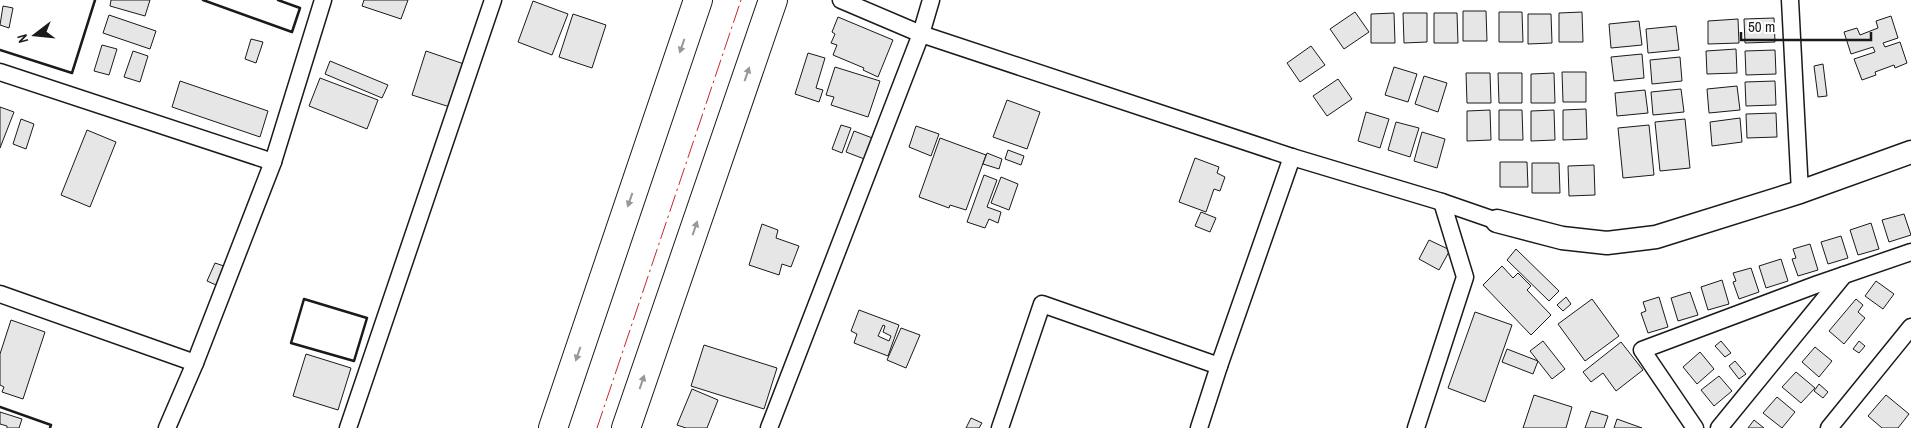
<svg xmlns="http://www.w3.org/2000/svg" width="1911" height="428" font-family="'Archivo Narrow',sans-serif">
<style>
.building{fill:#e6e6e6;stroke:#1a1a1a;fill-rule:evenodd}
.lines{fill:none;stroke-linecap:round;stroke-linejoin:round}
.street-casing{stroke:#1a1a1a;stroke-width:19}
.secondary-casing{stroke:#1a1a1a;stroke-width:25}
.highway-casing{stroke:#1a1a1a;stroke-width:30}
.street{stroke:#fff;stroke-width:16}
.secondary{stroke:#fff;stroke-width:22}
.highway{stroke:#fff;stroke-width:28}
.wall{stroke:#1a1a1a;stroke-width:2.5}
.power{stroke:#c62828;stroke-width:1;stroke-dasharray:18 4 2.5 4;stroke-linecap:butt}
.oneway{fill:#989898}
</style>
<rect width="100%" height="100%" fill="#fff"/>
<g class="building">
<path d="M111 0H150L145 16 110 6Z"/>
<path d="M364 0H408L401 19 362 6Z"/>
<path d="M533 1 568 14 552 55 518 42Z"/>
<path d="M3 6 13 8 9 28 0 25Z"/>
<path d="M1463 11H1486L1487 41H1463Z"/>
<path d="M1355 12 1369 32 1344 49 1330 29Z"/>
<path d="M1499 12H1522L1523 42H1499Z"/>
<path d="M1582 12 1583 42H1559V13Z"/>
<path d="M1394 13 1395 43H1371V14Z"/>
<path d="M1403 13H1427V42L1404 43Z"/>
<path d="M1434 13H1457L1458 43H1434Z"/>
<path d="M573 14 606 25 592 68 559 57Z"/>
<path d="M1528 14H1551L1552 43 1528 44Z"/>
<path d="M109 15 156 31 150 49 103 33Z"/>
<path d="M1891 16 1898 38 1883 43 1885 47 1900 42 1907 63 1895 68 1894 65 1875 72 1876 75 1862 80 1854 59 1875 52 1873 47 1851 54 1844 32 1857 28 1860 35 1878 28 1876 21Z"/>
<path d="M838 17 893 40 878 77 863 70 864 68 833 55 837 45 831 43 835 34 832 32Z"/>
<path d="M1774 18 1775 42 1745 43 1744 19Z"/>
<path d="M1738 19 1739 43 1708 44V21Z"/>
<path d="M1639 21 1642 45 1611 48 1609 24Z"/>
<path d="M1676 26 1679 50 1648 53 1646 29Z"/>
<path d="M251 39 263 42 256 63 245 59Z"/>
<path d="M102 45 117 49 109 75 94 71Z"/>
<path d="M1311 46 1325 65 1300 82 1287 63Z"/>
<path d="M1736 49 1737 73 1707 74 1706 51Z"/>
<path d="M1775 50 1776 74 1746 75 1745 51Z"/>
<path d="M133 51 148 56 140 82 124 77Z"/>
<path d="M426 51 464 64 450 107 412 95Z"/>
<path d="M808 53 825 58 816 88 823 90 819 102 795 94Z"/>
<path d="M1642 54 1644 78 1614 81 1611 57Z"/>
<path d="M1680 57 1682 81 1652 84 1650 60Z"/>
<path d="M330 61 388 85 382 98 325 74Z"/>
<path d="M1823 64 1827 96 1818 97 1814 66Z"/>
<path d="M835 67 880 81 868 117 831 105 834 97 826 95Z"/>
<path d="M1394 67 1417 74 1408 102 1385 95Z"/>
<path d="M1562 72H1586V102H1563Z"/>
<path d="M1466 73H1490L1491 103H1467Z"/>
<path d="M1498 73H1522V103H1499Z"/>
<path d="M1554 73 1555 103H1531V74Z"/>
<path d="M1424 76 1447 83 1438 112 1415 104Z"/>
<path d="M320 78 378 100 367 129 309 106Z"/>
<path d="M1338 79 1352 99 1327 116 1313 96Z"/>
<path d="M180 81 268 111 260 137 172 107Z"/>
<path d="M1775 81 1776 105 1746 106 1745 82Z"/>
<path d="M1737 86 1740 110 1709 113 1707 89Z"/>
<path d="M1681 89 1684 112 1653 115 1651 92Z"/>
<path d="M1645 90 1648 113 1617 116 1615 93Z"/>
<path d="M1007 100 1040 112 1027 149 993 137Z"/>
<path d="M0 107 14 112 0 148Z"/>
<path d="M1586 109 1587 139 1563 140V110Z"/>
<path d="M1490 110 1491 140 1467 141V111Z"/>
<path d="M1499 110H1522L1523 140H1499Z"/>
<path d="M1554 110 1555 140 1531 141V111Z"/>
<path d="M1366 112 1389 119 1380 148 1358 141Z"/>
<path d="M1776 113 1777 137 1747 138 1746 114Z"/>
<path d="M1740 118 1742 142 1712 146 1710 122Z"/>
<path d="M21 119 34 124 26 149 13 144Z"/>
<path d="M1685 119 1690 168 1660 171 1655 122Z"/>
<path d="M1396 122 1419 128 1410 157 1388 150Z"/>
<path d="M841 125 851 128 842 153 832 149Z"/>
<path d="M1649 125 1654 175 1623 178 1618 128Z"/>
<path d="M916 126 939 134 931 156 909 147Z"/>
<path d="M87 130 116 142 90 207 61 195Z"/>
<path d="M854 131 875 139 867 160 846 152Z"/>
<path d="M1422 132 1445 139 1437 168 1414 161Z"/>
<path d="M940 138 986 155 966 210 950 205 949 208 919 197Z"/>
<path d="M1008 150 1024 156 1021 165 1005 159Z"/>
<path d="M987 153 1002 159 999 169 983 164Z"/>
<path d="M1195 158 1219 167 1217 173 1225 177 1220 191 1214 189 1206 212 1179 202Z"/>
<path d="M1500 162H1527L1528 187H1500Z"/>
<path d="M1532 163H1559L1560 193H1532Z"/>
<path d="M1594 165 1595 195 1569 196 1568 166Z"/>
<path d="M984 175 997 180 987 207 1001 212 998 223 989 219 985 228 967 222Z"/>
<path d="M1001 177 1018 184 1009 210 991 203Z"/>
<path d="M1201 212 1216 218 1210 232 1195 226Z"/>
<path d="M1904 214 1911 235 1889 242 1882 220Z"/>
<path d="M1871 223 1879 249 1858 255 1850 230Z"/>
<path d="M762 224 778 230 776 238 799 246 791 267 782 264 779 275 749 265Z"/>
<path d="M1841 236 1848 258 1828 264 1821 242Z"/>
<path d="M1429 240 1450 250 1439 270 1419 259Z"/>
<path d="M1810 244 1818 270 1798 276 1792 259 1796 258 1793 249Z"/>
<path d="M1516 249 1559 291 1549 301 1507 260Z"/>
<path d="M1781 259 1788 281 1766 288 1759 266Z"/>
<path d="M215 263 224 266 216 285 207 281Z"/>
<path d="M1502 266 1513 278 1518 273 1531 286 1527 290 1551 315 1531 335 1483 285Z"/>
<path d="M1751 268 1759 292 1739 299 1733 282 1736 281 1733 273Z"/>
<path d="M1722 280 1729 304 1708 310 1701 287Z"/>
<path d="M1876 281 1894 294 1883 309 1865 296Z"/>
<path d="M1690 292 1698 315 1678 321 1671 298Z"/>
<path d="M1566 297 1571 304 1563 311 1557 305Z"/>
<path d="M1659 297 1668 327 1648 333 1641 313 1646 311 1643 302Z"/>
<path d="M1592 299 1619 336 1585 361 1558 324Z"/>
<path d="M1856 299 1863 305 1858 312 1865 318 1844 344 1829 331Z"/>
<path d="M859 310 899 325 888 356 854 343 857 334 851 331ZM883 325 885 326 883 332 891 336 889 341 878 336Z"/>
<path d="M1475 312 1512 325 1485 402 1448 388Z"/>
<path d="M11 320 45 332 23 399 2 392 4 387 0 385V354Z"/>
<path d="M901 328 920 335 906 368 887 360Z"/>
<path d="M1543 341 1565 369 1552 379 1530 351Z"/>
<path d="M1721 341 1731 353 1725 357 1715 346Z"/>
<path d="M1859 341 1865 346 1859 353 1853 349Z"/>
<path d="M1621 342 1643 370 1616 391 1603 373 1591 382 1583 372Z"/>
<path d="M704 345 777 368 764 409 691 386Z"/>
<path d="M1815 347 1832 361 1819 377 1802 362Z"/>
<path d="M1507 349 1538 361 1533 374 1502 362Z"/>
<path d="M1700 352 1714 369 1697 384 1683 367Z"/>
<path d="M306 354 351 368 338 410 293 396Z"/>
<path d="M1735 361 1746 374 1739 379 1729 366Z"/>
<path d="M1796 372 1815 388 1801 403 1782 387Z"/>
<path d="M1719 376 1732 391 1714 406 1701 390Z"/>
<path d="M1819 384 1828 392 1823 398 1814 391Z"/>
<path d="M692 389 718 400 707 428H686L677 425Z"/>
<path d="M1534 395 1572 407 1566 428H1523Z"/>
<path d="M1886 395 1909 414 1898 428H1882L1868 416Z"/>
<path d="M1777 397 1795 412 1782 428 1763 413Z"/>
<path d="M1591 411 1608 416 1604 428H1585Z"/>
<path d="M0 412 22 419 19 428H7V426L0 424Z"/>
<path d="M971 418 982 423 979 428H966Z"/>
<path d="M1617 419 1642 428H1614Z"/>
<path d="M1754 420 1764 428H1748Z"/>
</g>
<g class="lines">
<defs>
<g id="street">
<path d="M841 0 921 34 1292 157 1442 202 1497 221"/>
<path d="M1790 0 1800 192"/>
<path d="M0 72 273 162"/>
<path d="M0 294 195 363"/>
<path d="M1219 366 1292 157"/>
<path d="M167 428 195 363 273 162 323 0"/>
<path d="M348 428 493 0"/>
<path d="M769 428 921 34 931 0"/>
<path d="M1000 428 1042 304 1219 366 1199 428"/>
<path d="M1416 428 1465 277 1442 202"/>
<path d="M1695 428 1642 350 1818 284 1911 252"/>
<path d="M1719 428 1844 275"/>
<path d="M1829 428 1911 327"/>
</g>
<path id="secondary" d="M1497 221 1562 238 1607 243 1656 237 1800 192 1911 152"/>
<g id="highway">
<path d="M553 428 698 0"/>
<path d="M626 428 773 0"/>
</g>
</defs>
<use href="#street" class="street-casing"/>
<use href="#secondary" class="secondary-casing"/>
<use href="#highway" class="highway-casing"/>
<use href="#street" class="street"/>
<use href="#secondary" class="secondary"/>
<use href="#highway" class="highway"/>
<g class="wall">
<path d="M203 0 292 32 300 8 278 0"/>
<path d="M0 50 72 73 95 0"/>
<path d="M304 299 367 318 354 361 291 343Z"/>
<path d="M0 407 51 425 50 428"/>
</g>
<path class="power" d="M597 428 741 0"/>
</g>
<defs><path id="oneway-solid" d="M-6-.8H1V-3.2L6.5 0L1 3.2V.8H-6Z" transform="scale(1.25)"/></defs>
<g class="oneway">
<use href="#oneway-solid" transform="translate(682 46) rotate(109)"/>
<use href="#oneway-solid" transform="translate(747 74) rotate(-71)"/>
<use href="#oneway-solid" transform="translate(630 200) rotate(109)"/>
<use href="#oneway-solid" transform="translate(695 228) rotate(-71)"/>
<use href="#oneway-solid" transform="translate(578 354) rotate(109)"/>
<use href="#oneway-solid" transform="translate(642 382) rotate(-71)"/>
</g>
<g transform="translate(35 35) rotate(254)" stroke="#ffffff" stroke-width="4" paint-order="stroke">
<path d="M0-4L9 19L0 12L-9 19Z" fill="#1a1a1a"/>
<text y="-8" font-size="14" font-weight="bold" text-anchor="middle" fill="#1a1a1a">N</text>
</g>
<path d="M1741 32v8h130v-8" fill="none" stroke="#1a1a1a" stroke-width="2.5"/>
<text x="1748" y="32" font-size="15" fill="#1a1a1a" stroke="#ffffff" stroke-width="4" paint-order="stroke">50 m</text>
</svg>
